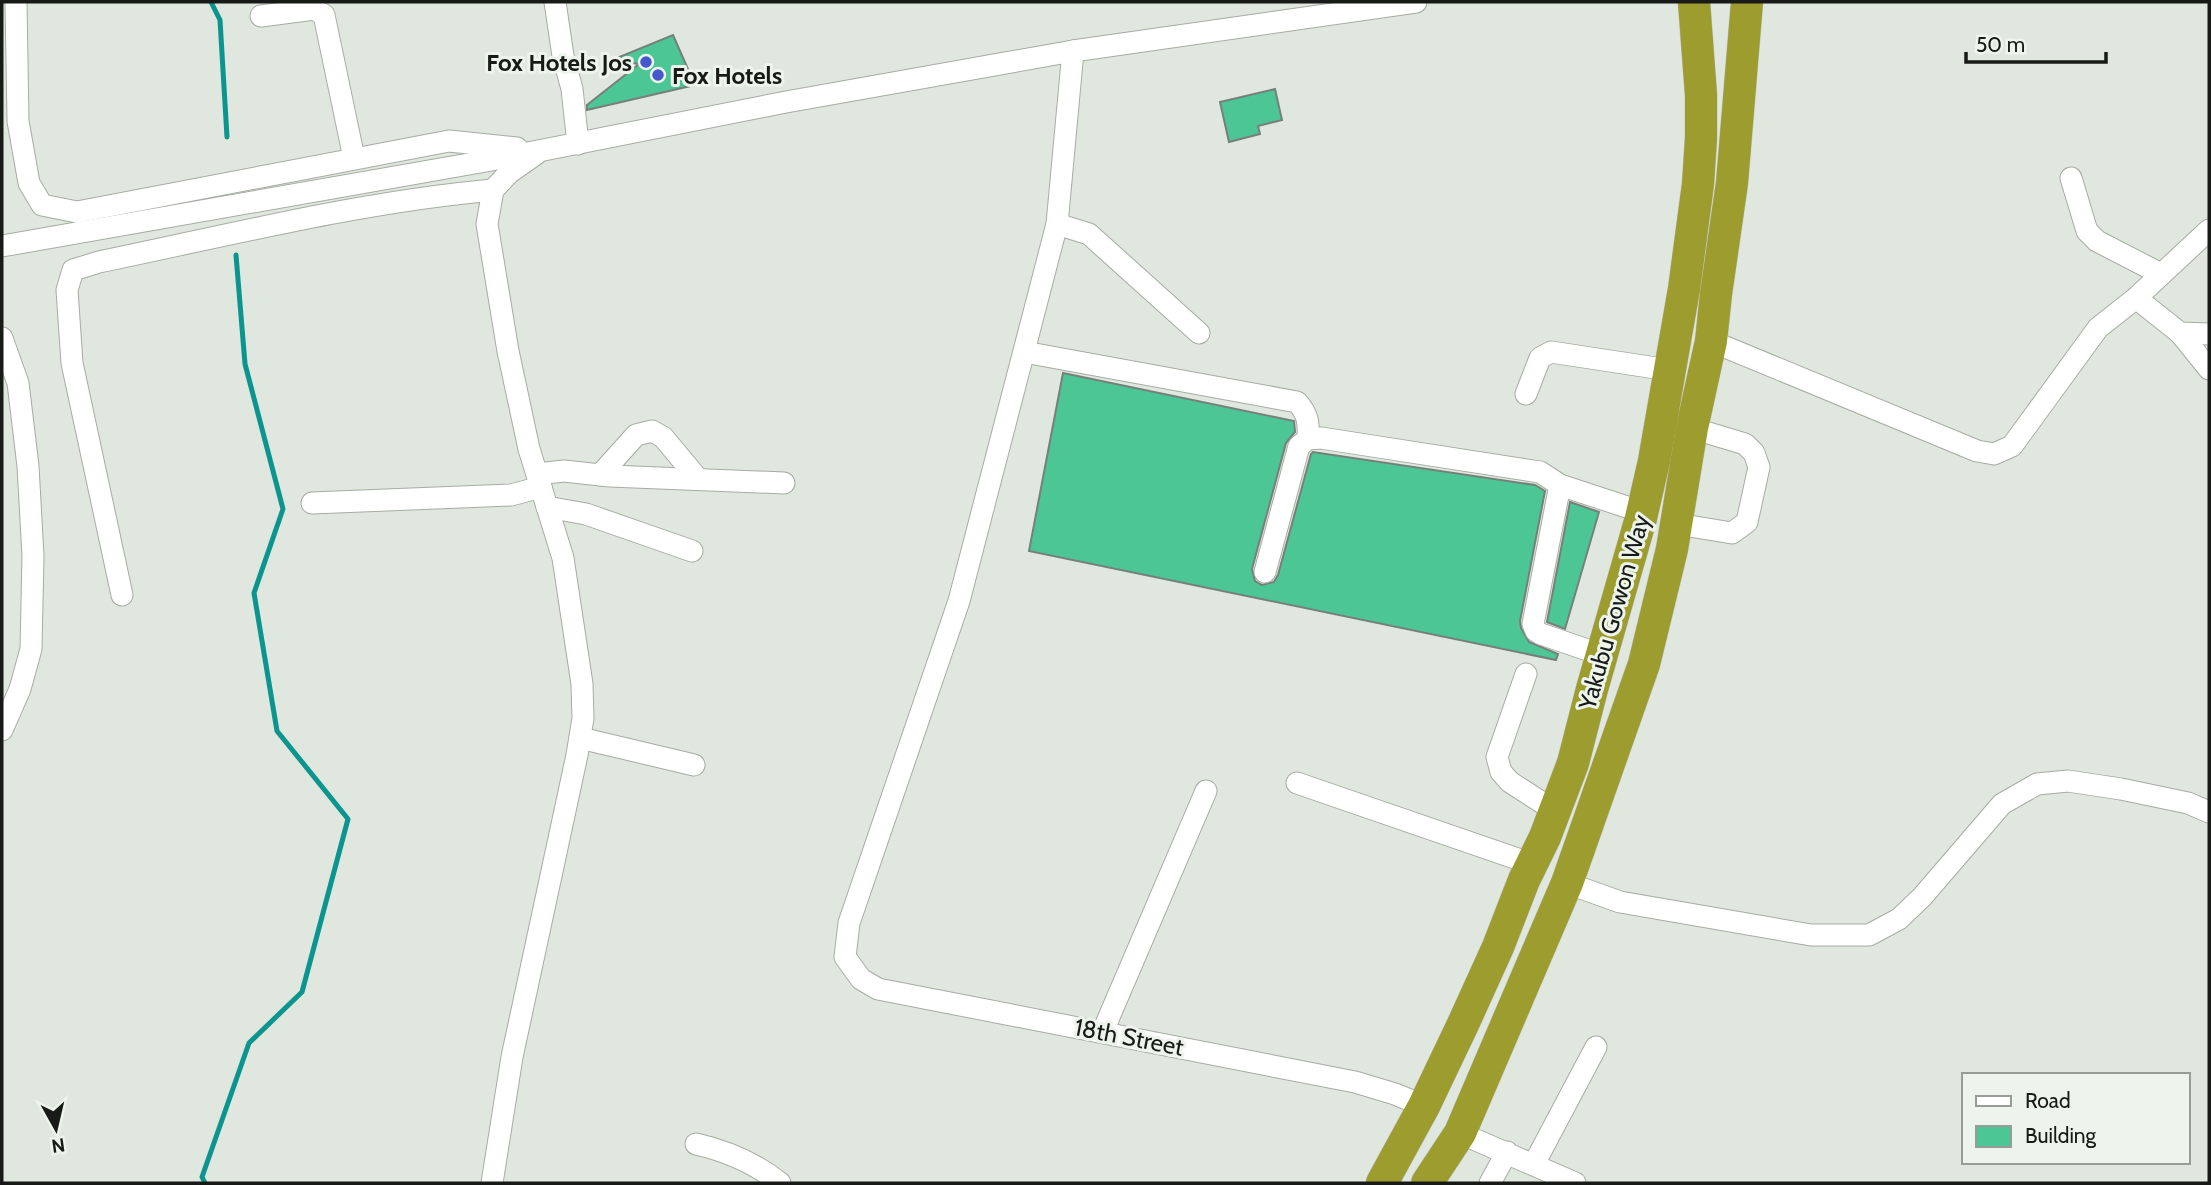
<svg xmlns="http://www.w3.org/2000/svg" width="2211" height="1185" font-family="Cabin,sans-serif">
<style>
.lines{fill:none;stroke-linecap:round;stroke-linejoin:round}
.stream{stroke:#0c958f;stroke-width:5}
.building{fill:#4dc696;stroke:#76807a;stroke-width:2}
.minor-casing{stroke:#a6aca3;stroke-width:23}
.highway-casing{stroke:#c3c3c2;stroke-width:33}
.minor{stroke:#fff;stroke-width:21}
.highway{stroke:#9c9c2f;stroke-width:32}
.poi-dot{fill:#4558cc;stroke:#edf4eb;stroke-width:2.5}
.labels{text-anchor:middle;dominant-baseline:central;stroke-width:6;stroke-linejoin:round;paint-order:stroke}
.poi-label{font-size:24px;font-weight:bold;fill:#171a16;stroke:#edf4eb;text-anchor:end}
.street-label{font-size:24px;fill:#171a16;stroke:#edf4eb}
</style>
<rect width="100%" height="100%" fill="#e0e7de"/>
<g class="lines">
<g class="stream">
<path d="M211 2 220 20 227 137"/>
<path d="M205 1183 202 1177 249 1043 302 992 348 819 277 731 254 593 283 509 245 364 236 255"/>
</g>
</g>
<g class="building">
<path d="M673 35 695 85 587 110V105L639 64 612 60Z"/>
<path d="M1275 89 1282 120 1258 126 1260 134 1229 142 1220 102Z"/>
<path d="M1063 373 1294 421 1295 432 1286 443 1252 569 1255 581 1262 585 1274 582 1278 575 1311 454 1313 452 1535 485 1545 491 1520 621 1521 628 1529 642 1558 654 1556 660 1029 551Z"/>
<path d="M1570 502 1599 512 1565 629 1547 622Z"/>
</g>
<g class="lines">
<defs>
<g id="minor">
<path d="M16 2 18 121 29 183 42 205 77 212 449 141 517 148"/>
<path d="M555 2 563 56 572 89 578 144"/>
<path d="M261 16 314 9 324 15 354 158"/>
<path d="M1073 51 1057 224 959 601 849 923 845 957 861 979 878 989 1355 1082 1395 1094 1424 1106"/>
<path d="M2071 178 2087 231 2097 241 2161 274"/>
<path d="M1057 224 1089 234 1199 333"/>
<path d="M2 246 503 158 786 102 1073 51 1416 2"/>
<path d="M2136 298 2180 333 2209 334"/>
<path d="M2180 333 2209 369"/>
<path d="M2 338 18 383 28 466 33 556 31 649 20 689 2 730"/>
<path d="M1711 341 1977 451 1994 454 2012 446 2098 328 2136 298 2209 230"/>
<path d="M1024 352 1297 402C1308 414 1309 423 1308 439"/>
<path d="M1526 394 1540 358 1551 352 1669 370"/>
<path d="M537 474 564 471 610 476 784 483"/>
<path d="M600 475 636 435 652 431 663 437 698 479"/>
<path d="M1560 485 1533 624 1536 631 1541 634 1602 655"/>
<path d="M312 503 511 495 541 487"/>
<path d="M547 507 586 514 692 551"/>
<path d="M1677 524 1732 533 1747 522 1759 467 1754 453 1745 444 1692 428"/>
<path d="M1265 572 1299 446 1308 439 1321 438 1540 472 1560 485 1642 512"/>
<path d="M122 595 72 363 67 290 73 270 99 262C230 235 360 202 493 190"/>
<path d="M1526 674 1497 757 1501 772 1510 782 1555 811"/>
<path d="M580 738 694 765"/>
<path d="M1297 783 1532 864"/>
<path d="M1567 883 1620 902 1811 935H1869L1899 919 1922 897 2002 804 2037 784 2068 781 2121 789 2188 803 2209 812"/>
<path d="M1103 1031 1206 791"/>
<path d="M1460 1133 1575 1183"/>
<path d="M696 1144C727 1151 755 1163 780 1183"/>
<path d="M1534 1164 1596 1047"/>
<path d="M492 1183 512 1057 577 755 583 718 582 684 563 558 529 449 508 351 487 224 493 190 509 173 536 154"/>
<path d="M1490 1183 1507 1152"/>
</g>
<g id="highway">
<path d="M1382 1183 1424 1106 1464 1022 1498 947 1524 880 1545 837 1573 763 1592 689 1641 518 1654 461 1684 289 1698 184 1701 138V95L1694 2"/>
<path d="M1427 1183 1460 1133 1567 883 1644 664 1672 549 1692 428 1711 341 1716 294 1732 183 1747 2"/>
</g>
</defs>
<use href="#minor" class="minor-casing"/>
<use href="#highway" class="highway-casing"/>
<use href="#minor" class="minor"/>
<use href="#highway" class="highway"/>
</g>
<g class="poi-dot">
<circle cx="646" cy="62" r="7"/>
<circle cx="658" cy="75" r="7"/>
</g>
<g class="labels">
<g class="poi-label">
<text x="632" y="62">Fox Hotels Jos</text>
<text x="672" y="75" text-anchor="start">Fox Hotels</text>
</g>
<g class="street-label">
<text transform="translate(1614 612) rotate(-74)">Yakubu Gowon Way</text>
<text transform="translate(1129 1037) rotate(11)">18th Street</text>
</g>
</g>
<rect width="2211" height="1185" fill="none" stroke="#171a16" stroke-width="7"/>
<rect x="1962" y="1073" width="228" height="91" fill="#edf4eb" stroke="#979d96" stroke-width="2"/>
<rect x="1976" y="1096" width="35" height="10" fill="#ffffff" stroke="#979d96" stroke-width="2"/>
<text x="2025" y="1108" font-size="21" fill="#171a16">Road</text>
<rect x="1976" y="1126" width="35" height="21" fill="#4dc696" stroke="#979d96" stroke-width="2"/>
<text x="2025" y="1143" font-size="21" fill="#171a16">Building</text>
<g transform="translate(56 1129) rotate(172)" stroke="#edf4eb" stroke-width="5" paint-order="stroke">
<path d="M0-5L12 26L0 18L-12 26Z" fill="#171a16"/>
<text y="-10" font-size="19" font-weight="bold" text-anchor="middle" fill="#171a16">N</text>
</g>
<path d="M1966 52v10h140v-10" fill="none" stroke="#171a16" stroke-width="3.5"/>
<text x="1976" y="52" font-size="21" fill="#171a16" stroke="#edf4eb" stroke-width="5" paint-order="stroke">50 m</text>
</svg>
